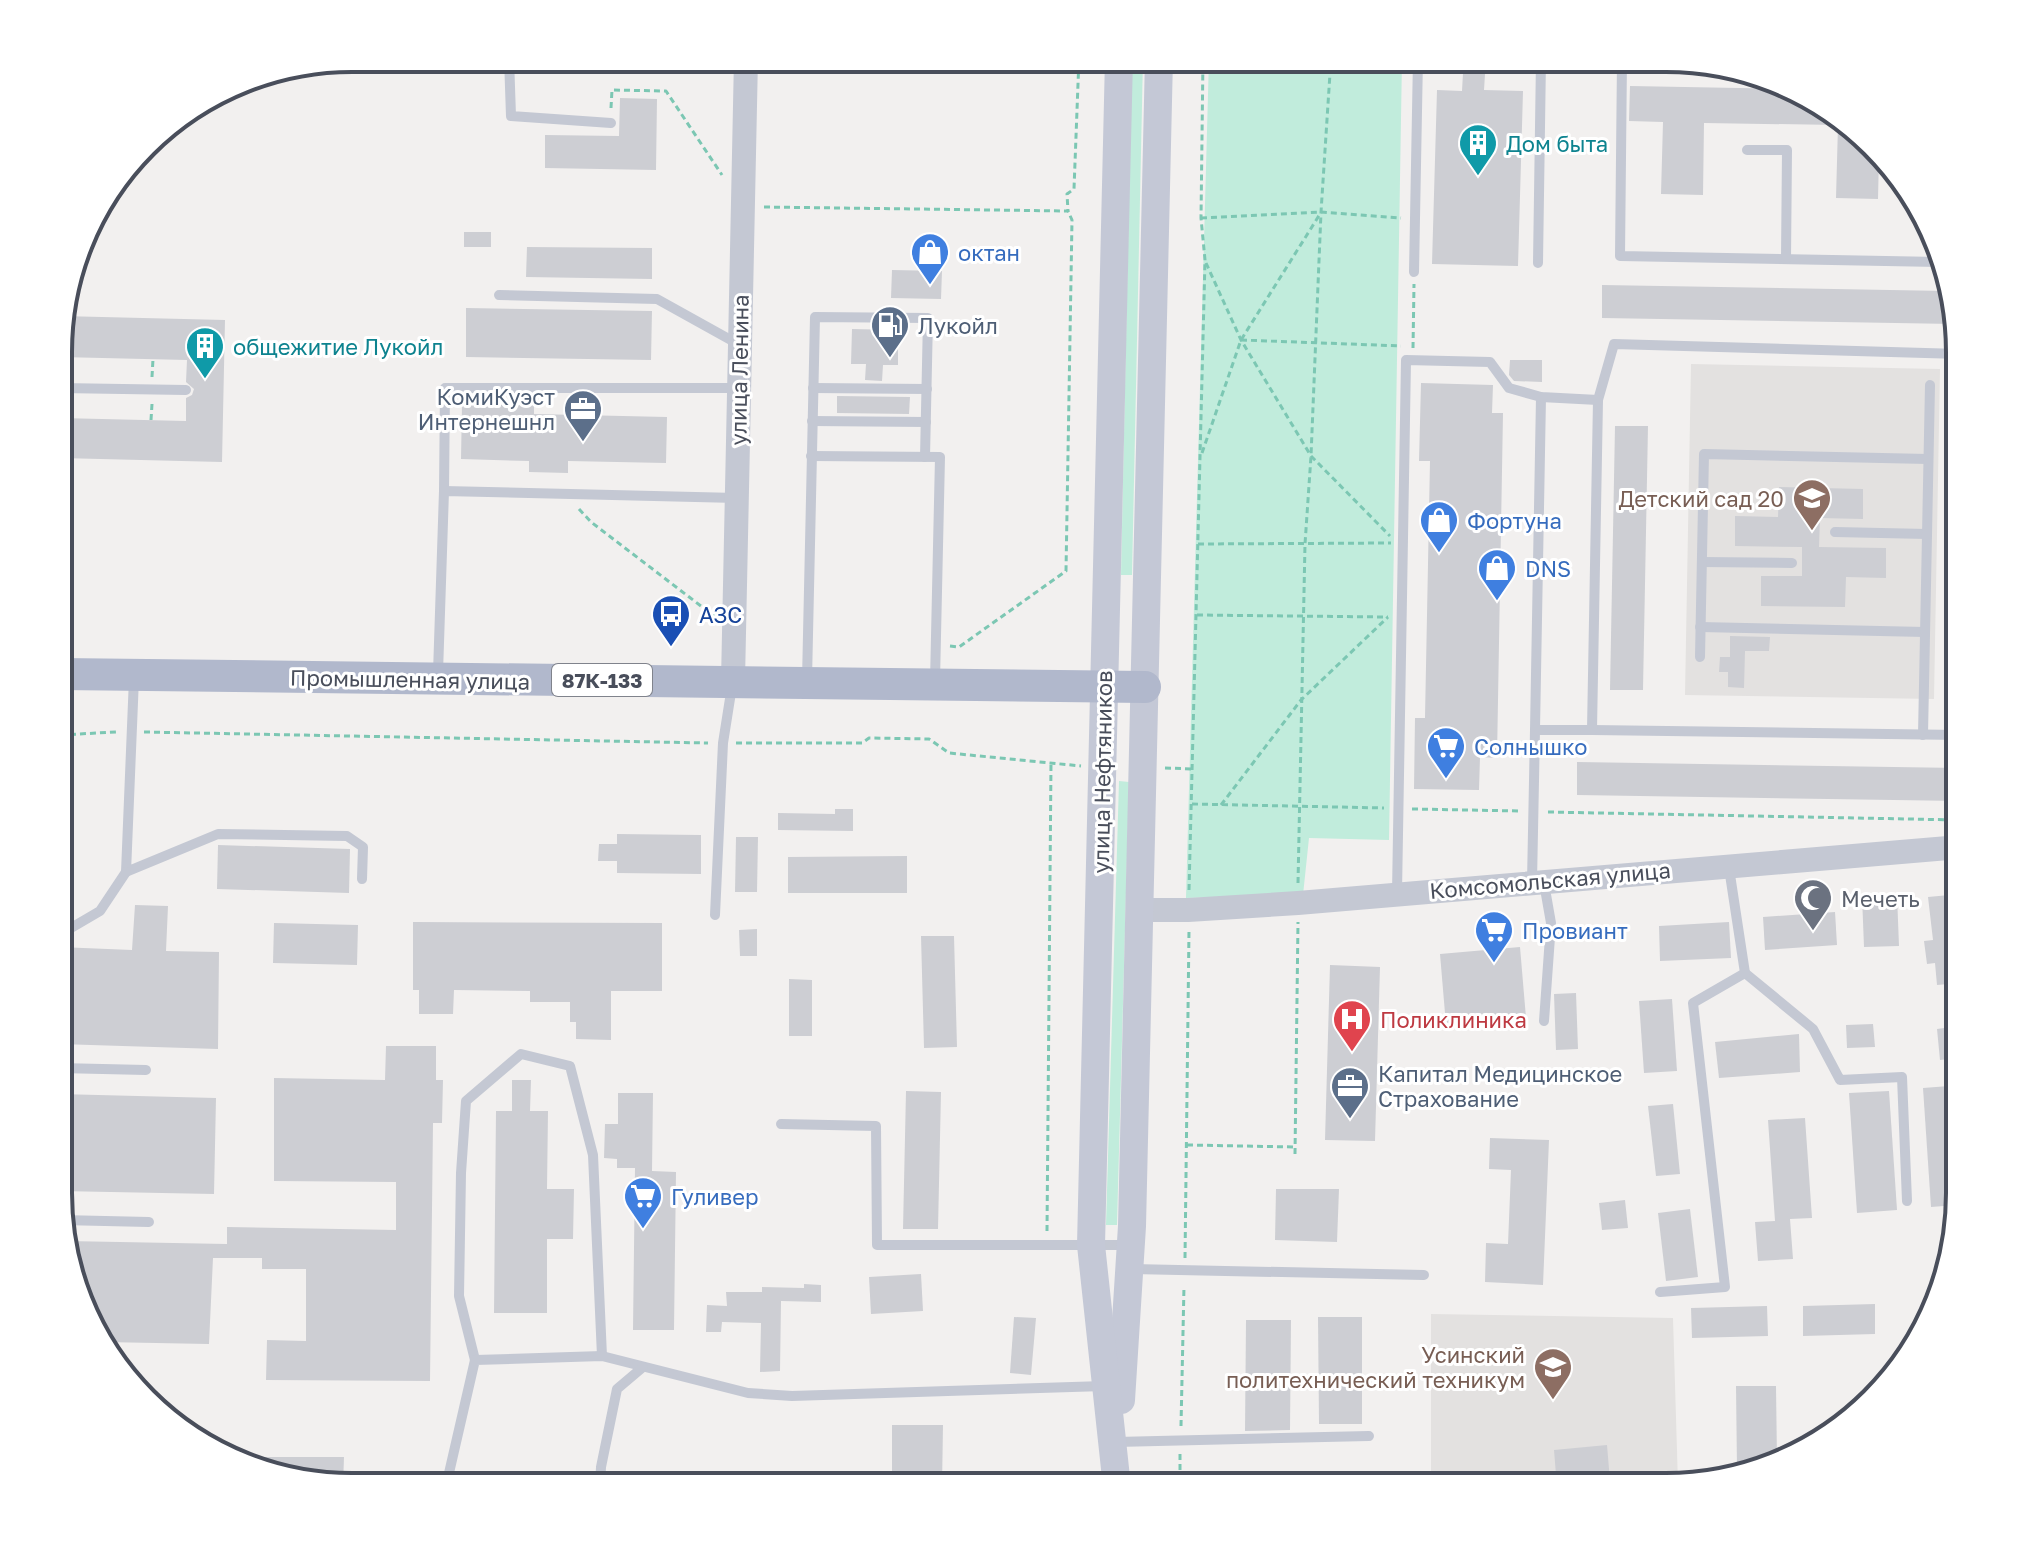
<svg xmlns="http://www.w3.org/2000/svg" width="2018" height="1545" font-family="'Golos Text',sans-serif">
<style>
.education{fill:#e3e1e0}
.green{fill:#c1ecdc}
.building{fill:#cdced3}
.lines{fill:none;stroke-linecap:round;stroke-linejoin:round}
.path{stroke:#7cc7b3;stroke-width:3;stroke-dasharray:6 4;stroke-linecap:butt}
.service{stroke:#c4c8d3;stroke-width:10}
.tertiary{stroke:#c4c8d3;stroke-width:24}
.secondary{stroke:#c4c8d6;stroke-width:28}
.primary{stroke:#b1b8cc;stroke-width:32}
.labels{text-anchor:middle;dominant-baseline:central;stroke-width:6;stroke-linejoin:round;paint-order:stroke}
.shield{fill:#fff;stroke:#80838c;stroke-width:2}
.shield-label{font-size:20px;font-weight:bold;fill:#494e5b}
.culture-label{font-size:22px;fill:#0d838f;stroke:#fff;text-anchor:start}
.shop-label{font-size:22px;fill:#366cbe;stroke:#fff;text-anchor:start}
.service-label{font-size:22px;fill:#4e5e75;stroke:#fff;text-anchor:start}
.street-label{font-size:22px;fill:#494e5b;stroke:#fff}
.education-label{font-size:22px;fill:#785e54;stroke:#fff;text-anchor:end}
.transit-label{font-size:22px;fill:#164399;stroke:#fff;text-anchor:start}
.worship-label{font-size:22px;fill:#5b616d;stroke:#fff;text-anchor:start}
.health-label{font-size:22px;fill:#be3a42;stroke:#fff;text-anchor:start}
.rim{fill:none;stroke:#494e5b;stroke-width:4}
</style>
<rect width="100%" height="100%" fill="#f2f0ef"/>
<g class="education">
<path d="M1691 364 1940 369 1934 699 1685 695Z"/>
<path d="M1431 1314 1673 1318 1678 1484 1666 1487H1431Z"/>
</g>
<g class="green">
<path d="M1132 58H1143L1132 575H1121Z"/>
<path d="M1209 58 1402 59 1389 840 1309 838 1303 895 1186 898Z"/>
<path d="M1119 781 1129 782 1117 1225H1106Z"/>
</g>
<g class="building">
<path d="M1463 73 1485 74 1484 90 1523 91 1518 266 1432 264 1437 90 1462 91Z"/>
<path d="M1630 86 1792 89 1859 131 1879 156 1878 199 1836 198 1838 125 1704 123 1703 195 1661 194 1663 122 1629 121Z"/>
<path d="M620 98 657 99 656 170 545 168V135L619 136Z"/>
<rect x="464" y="232" width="27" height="15"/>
<path d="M527 247 652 248V279L526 277Z"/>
<path d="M892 270 942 271 941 299 891 298Z"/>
<path d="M1602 285 1946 291 1954 324 1602 318Z"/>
<path d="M466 308 652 311 651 360 466 357Z"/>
<path d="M61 316 225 320 222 462 60 458V418L186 421V398L192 395 194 389 186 382 187 360 60 357Z"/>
<path d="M852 329 898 330V365H883L882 381 865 380 866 364H851Z"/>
<path d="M1510 360H1542V382L1514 381 1509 375Z"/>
<path d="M1421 383 1493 385 1492 413H1503L1497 758 1480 757 1479 790 1414 789 1415 718H1425L1430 461H1419Z"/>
<path d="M837 396 910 397 909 414 837 413Z"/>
<path d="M462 404 534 405V414L667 417 666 463 568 461V473L529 472V461L461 459Z"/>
<path d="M1615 426H1648L1643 690H1610Z"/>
<path d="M1779 487 1863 489V519L1820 518 1819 547 1886 548V578L1846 577 1845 607 1761 606V576H1802V547L1735 546V516L1778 517Z"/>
<path d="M1730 636 1770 637 1769 651H1745L1744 688 1728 687V672H1719L1720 657H1730Z"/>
<path d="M1577 762 1960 768V801L1577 795Z"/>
<path d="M835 809H853V831L778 830V813L835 814Z"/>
<path d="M617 834 701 835V874L617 873V861H598L599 844H617Z"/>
<path d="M736 837H758L757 892H735Z"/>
<path d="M218 845 350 849 349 893 217 889Z"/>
<path d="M907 856V893H788V857Z"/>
<path d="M1960 894V983L1937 985 1935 963 1927 964 1924 941 1933 940 1928 897Z"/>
<path d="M1897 895 1899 946 1864 947 1862 896Z"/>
<path d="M135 905 168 906 166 951 219 952 218 1049 59 1044V947L132 950Z"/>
<path d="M1835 912 1837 945 1765 950 1763 917Z"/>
<path d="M413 922 662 923V991H611V1040L576 1039V1022H570V1002H530V991L454 990 453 1014H419V990H413Z"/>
<path d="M1729 922 1731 958 1660 961 1659 926Z"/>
<path d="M274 923 358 925 357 965 273 963Z"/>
<path d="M757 929V956H740L739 930Z"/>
<path d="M921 936H954L957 1047 924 1048Z"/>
<path d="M1520 947 1526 1018 1446 1025 1440 954Z"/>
<path d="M1330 965 1380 967 1375 1141 1325 1140Z"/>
<path d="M789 979 812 980V1036H789Z"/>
<path d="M1576 993 1578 1049 1556 1050 1554 994Z"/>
<path d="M1672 999 1677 1071 1644 1073 1639 1001Z"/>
<path d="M1873 1024 1875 1047 1847 1048 1846 1025Z"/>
<path d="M1959 1026V1058L1940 1060 1937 1029Z"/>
<path d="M1799 1034 1800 1072 1719 1078 1715 1042Z"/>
<path d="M386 1046H436V1080H443L442 1123H433L430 1381 266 1380 267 1340 306 1341V1269H262V1258H213L209 1344 103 1342 89 1323 66 1241 227 1244V1227L396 1230V1182L274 1181V1078L385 1080Z"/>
<path d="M512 1080H531L530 1111H548L547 1189H574L573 1239H547V1313H494L496 1111H512Z"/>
<path d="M1949 1086 1957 1205 1931 1207 1923 1088Z"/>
<path d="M906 1091 941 1092 938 1229H903Z"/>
<path d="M1889 1091 1897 1210 1857 1213 1849 1093Z"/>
<path d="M618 1093H653L652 1171 676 1172 674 1330H633L635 1168H617V1159L604 1158 605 1124H618Z"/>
<path d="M59 1094 216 1098 214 1194 59 1191Z"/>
<path d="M1673 1104 1680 1174 1656 1176 1648 1106Z"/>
<path d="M1805 1118 1812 1218 1790 1219 1793 1259 1758 1261 1755 1222 1775 1221 1768 1120Z"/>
<path d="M1490 1138 1549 1140 1543 1285 1485 1282 1486 1243 1508 1244 1511 1170 1489 1169Z"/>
<path d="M1276 1189H1339L1337 1242 1275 1240Z"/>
<path d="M1625 1200 1628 1228 1602 1230 1599 1203Z"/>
<path d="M1690 1209 1698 1277 1666 1281 1658 1213Z"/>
<path d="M921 1274 923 1311 871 1314 869 1277Z"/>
<path d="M804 1284 821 1285V1302L781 1301 780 1371 760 1372 761 1323 722 1322 721 1332H706L707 1305 727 1306 726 1292H762V1287L804 1288Z"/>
<path d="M1875 1304V1334L1803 1336V1306Z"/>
<path d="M1767 1306 1768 1336 1692 1338 1691 1308Z"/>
<path d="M1014 1317 1036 1318 1031 1375 1010 1373Z"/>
<path d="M1318 1317H1362V1424H1319Z"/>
<path d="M1246 1320H1291L1290 1430 1245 1431Z"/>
<path d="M1736 1386H1776L1777 1461 1737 1470Z"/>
<path d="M892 1425H943L942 1487H892Z"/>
<path d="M1607 1445 1610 1481 1578 1484 1579 1487H1557L1554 1450Z"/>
<path d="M233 1457H344L343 1486 240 1465 233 1460Z"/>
</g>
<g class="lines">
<g class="path">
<path d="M611 108 612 90 666 91 722 175"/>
<path d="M764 207 1068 211 1067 194 1074 189 1079 58"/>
<path d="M1201 218 1321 212 1401 218"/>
<path d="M1206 263 1241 340 1311 456 1390 536"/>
<path d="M1241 340 1401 346"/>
<path d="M1413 348 1414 284"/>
<path d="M152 377 153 359"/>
<path d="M151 420 152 404"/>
<path d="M1202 453 1241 340 1320 214"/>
<path d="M579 509 591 522 714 616"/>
<path d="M1198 544 1391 543"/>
<path d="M1197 615 1388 617"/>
<path d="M950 646 959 647 1066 571 1072 220 1068 211"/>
<path d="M144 732 708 743"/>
<path d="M60 735 116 732"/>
<path d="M736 743H862L869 738 929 739 949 753 1081 766"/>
<path d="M1165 768 1193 769"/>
<path d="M1192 804 1384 808"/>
<path d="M1221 805 1301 700 1388 617"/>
<path d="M1412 809 1520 811"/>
<path d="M1548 812 1960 820"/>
<path d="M1298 883 1305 544 1311 456 1321 212 1331 58"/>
<path d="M1189 890 1205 260 1201 218 1203 58"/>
<path d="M1187 1145 1295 1147"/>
<path d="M1295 1154 1298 922"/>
<path d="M1047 1231 1051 763"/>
<path d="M1185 1258 1189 930"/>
<path d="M1181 1426 1184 1286"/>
<path d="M1180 1470V1454"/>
</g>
<g class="service">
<path d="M509 58 511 116 611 123"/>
<path d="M1622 59 1620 256 1939 262"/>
<path d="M1747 150H1787L1786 259"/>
<path d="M1538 263 1541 59"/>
<path d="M1414 272 1418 58"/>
<path d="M499 295 657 299 738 344"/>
<path d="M60 388 186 390"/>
<path d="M813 388 927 389"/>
<path d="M812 421 926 422"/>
<path d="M811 456 940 457 935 681"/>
<path d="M444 491 445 388H739"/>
<path d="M1835 532 1927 534"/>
<path d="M1702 562 1792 563"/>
<path d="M1700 627 1925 632"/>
<path d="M1700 657 1704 454 1928 459"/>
<path d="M438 673 444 491 737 498"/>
<path d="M134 678 126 872 218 834 347 836 363 847 362 879"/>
<path d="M807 680 815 317 928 318 925 457"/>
<path d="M1535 730 1541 397"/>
<path d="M1592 730 1960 735"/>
<path d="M1923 735 1930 385"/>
<path d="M1532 882 1535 730H1592L1598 400 1614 344 1960 354"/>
<path d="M1397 893 1406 360 1490 362 1509 388 1541 397 1598 400"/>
<path d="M715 915 723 743 732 686"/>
<path d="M59 935 100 911 126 872"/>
<path d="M1745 973 1813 1029 1840 1080 1902 1077 1907 1201"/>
<path d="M1544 1021 1551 923 1544 883"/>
<path d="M59 1068 146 1070"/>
<path d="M781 1124 876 1126 877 1245H1128"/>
<path d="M61 1220 149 1222"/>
<path d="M1132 1269 1424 1275"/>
<path d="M1660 1292 1725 1287 1693 1003 1745 973 1729 868"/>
<path d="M475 1360 459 1296 461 1173 466 1101 521 1054 570 1066 593 1155 602 1356"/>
<path d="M1116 1442 1369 1436"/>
<path d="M1119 1485 1399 1483 1401 1487"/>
<path d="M446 1486 475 1360 602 1356 748 1393 792 1396 1104 1386"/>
<path d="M600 1487 601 1467 617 1389 643 1367"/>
</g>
<g class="tertiary">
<path d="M733 681 746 58"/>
<path d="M1139 910H1188L1298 903 1960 847"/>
</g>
<g class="secondary">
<path d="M1121 1400 1132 1226 1159 58"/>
<path d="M1117 1487 1091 1245 1119 58"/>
</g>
<path class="primary" d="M60 674 1145 687"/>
</g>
<defs>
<symbol id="building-pin" viewBox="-11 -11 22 30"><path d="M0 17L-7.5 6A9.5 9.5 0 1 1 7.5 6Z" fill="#0f9aa8" stroke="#fff"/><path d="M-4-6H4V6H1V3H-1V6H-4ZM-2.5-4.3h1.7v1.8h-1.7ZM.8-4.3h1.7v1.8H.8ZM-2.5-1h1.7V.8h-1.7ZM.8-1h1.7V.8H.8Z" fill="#fff"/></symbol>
<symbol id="shop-pin" viewBox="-11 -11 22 30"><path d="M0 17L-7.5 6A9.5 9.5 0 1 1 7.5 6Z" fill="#3f7fe0" stroke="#fff"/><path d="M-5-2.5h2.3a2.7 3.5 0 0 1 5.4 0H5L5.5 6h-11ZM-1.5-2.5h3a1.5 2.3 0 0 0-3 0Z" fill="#fff"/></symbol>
<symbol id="fuel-pin" viewBox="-11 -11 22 30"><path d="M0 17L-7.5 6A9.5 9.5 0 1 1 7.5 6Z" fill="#5c6f8a" stroke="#fff"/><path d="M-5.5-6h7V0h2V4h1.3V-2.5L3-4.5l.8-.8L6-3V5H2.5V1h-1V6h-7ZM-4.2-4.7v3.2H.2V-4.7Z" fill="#fff"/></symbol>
<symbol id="office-pin" viewBox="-11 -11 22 30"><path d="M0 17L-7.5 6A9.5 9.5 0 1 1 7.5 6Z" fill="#5c6f8a" stroke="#fff"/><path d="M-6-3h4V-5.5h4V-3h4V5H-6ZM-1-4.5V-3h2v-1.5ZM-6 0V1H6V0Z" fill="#fff"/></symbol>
<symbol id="school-pin" viewBox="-11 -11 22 30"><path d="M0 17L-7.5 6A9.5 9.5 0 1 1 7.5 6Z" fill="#8d6e63" stroke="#fff"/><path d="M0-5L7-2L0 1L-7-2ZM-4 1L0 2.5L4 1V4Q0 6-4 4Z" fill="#fff"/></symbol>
<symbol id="bus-pin" viewBox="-11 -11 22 30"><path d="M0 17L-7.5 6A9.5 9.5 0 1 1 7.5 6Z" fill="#1a4fb4" stroke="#fff"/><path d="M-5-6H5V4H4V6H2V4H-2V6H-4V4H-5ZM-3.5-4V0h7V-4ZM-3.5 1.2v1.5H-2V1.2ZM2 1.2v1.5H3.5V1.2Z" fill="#fff"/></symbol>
<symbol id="supermarket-pin" viewBox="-11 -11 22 30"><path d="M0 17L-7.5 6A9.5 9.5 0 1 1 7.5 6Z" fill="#3f7fe0" stroke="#fff"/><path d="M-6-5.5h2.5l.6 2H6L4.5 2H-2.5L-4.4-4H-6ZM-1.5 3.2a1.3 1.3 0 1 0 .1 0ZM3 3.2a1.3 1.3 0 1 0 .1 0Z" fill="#fff"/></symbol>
<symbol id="mosque-pin" viewBox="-11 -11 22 30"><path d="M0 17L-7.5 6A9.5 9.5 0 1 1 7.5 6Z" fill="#6b7280" stroke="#fff"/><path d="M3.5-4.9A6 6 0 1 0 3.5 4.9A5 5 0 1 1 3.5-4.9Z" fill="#fff"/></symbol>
<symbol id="hospital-pin" viewBox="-11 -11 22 30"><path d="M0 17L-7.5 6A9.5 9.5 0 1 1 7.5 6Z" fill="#e0444e" stroke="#fff"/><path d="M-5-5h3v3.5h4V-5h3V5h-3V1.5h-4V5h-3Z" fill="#fff"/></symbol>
<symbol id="university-pin" viewBox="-11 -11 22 30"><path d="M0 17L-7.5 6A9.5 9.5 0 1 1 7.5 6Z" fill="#8d6e63" stroke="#fff"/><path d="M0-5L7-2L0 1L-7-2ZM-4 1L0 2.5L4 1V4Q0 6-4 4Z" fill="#fff"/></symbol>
</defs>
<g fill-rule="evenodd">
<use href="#building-pin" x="1456" y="121" width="44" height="60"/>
<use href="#shop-pin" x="908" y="230" width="44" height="60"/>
<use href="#fuel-pin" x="868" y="303" width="44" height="60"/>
<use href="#building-pin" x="183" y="324" width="44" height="60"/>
<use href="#office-pin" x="561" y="387" width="44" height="60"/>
<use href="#school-pin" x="1790" y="476" width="44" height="60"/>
<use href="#shop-pin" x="1417" y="498" width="44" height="60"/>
<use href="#shop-pin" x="1475" y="546" width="44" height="60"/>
<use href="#bus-pin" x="649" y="592" width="44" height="60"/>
<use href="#supermarket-pin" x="1424" y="724" width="44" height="60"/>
<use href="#mosque-pin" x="1791" y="876" width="44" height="60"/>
<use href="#supermarket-pin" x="1472" y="908" width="44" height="60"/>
<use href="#hospital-pin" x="1330" y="997" width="44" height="60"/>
<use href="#office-pin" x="1328" y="1064" width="44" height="60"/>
<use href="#supermarket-pin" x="621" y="1174" width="44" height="60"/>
<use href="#university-pin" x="1531" y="1345" width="44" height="60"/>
</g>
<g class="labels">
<rect class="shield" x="552" y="664" width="100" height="32" rx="6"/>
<g class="shield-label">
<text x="602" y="680">87К-133</text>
</g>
<g class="culture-label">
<text x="1506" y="143">Дом быта</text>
<text x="233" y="346">общежитие Лукойл</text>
</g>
<g class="shop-label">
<text x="958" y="252">октан</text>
<text x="1467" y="520">Фортуна</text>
<text x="1525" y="568">DNS</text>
<text x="1474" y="746">Солнышко</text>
<text x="1522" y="930">Провиант</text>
<text x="671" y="1196">Гуливер</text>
</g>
<g class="service-label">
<text x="918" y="325">Лукойл</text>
<text x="555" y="396" text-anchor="end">КомиКуэст<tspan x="555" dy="25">Интернешнл</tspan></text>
<text x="1378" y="1073">Капитал Медицинское<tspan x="1378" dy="25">Страхование</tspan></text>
</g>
<g class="street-label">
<text transform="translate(739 370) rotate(-89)">улица Ленина</text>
<text transform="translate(410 679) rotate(1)">Промышленная улица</text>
<text transform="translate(1102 772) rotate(-89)">улица Нефтяников</text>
<text transform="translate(1550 880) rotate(-5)">Комсомольская улица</text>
</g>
<g class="education-label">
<text x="1784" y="498">Детский сад 20</text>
<text x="1525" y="1354">Усинский<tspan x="1525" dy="25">политехнический техникум</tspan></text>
</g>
<g class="transit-label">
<text x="699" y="614">АЗС</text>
</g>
<g class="worship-label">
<text x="1841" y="898">Мечеть</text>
</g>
<g class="health-label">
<text x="1380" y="1019">Поликлиника</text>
</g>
</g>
<path d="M0 0H2018V1545H0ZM352 72H1666A280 280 0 0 1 1946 352V1193A280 280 0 0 1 1666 1473H352A280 280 0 0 1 72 1193V352A280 280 0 0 1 352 72Z" fill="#fff" fill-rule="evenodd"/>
<path class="rim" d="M352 72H1666A280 280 0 0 1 1946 352V1193A280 280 0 0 1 1666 1473H352A280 280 0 0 1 72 1193V352A280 280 0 0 1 352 72Z"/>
</svg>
